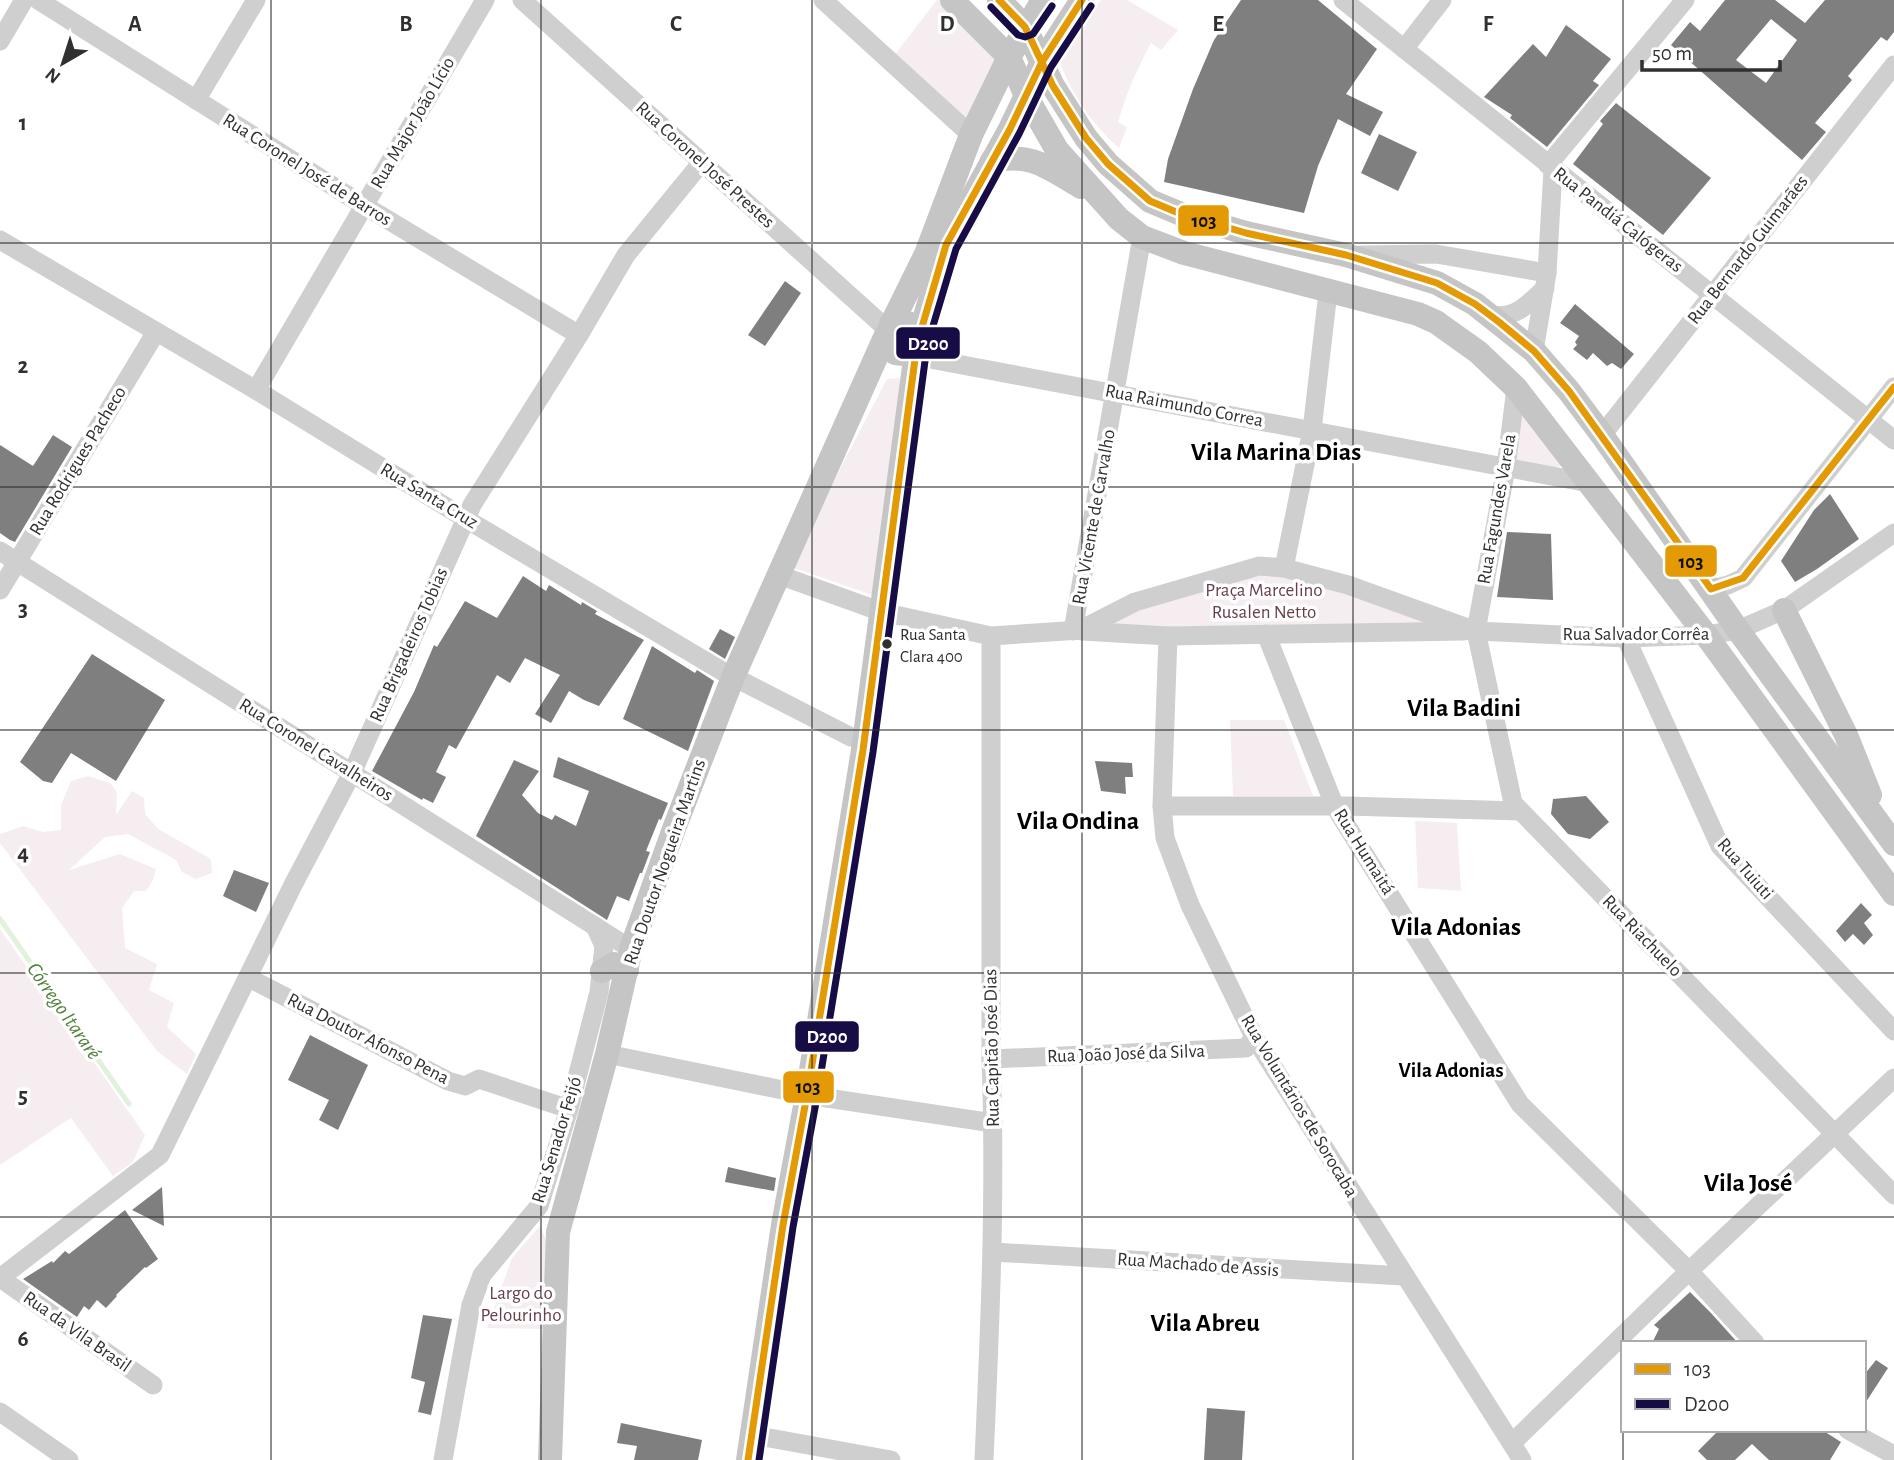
<svg xmlns="http://www.w3.org/2000/svg" width="1894" height="1460" font-family="'Alegreya Sans',sans-serif">
<style>
.green{fill:#f5edef}
.lines{fill:none;stroke-linecap:round;stroke-linejoin:round}
.stream{stroke:#e2f1db;stroke-width:5}
.building{fill:#7f7f7f;fill-rule:evenodd}
.minor{stroke:#cfcfcf;stroke-width:19}
.major{stroke:#c5c5c5;stroke-width:24}
.bus-1-casing{stroke:#fff;stroke-width:12}
.bus-2-casing{stroke:#fff;stroke-width:12}
.bus-1{stroke:#e39a05;stroke-width:7}
.bus-2{stroke:#170c46;stroke-width:7}
.grid{fill:none;stroke:#303030;stroke-width:2;stroke-opacity:0.55}
.bus-dot{fill:#303030;stroke:#fff;stroke-width:2.5}
.labels{text-anchor:middle;dominant-baseline:central;stroke-width:7;stroke-linejoin:round;paint-order:stroke}
.bus-label{font-size:17px;fill:#303030;stroke:#fff;text-anchor:start}
.street-label{font-size:19px;fill:#303030;stroke:#fff}
.park-label{font-size:19px;fill:#693f47;stroke:#fff}
.water-label{font-size:21px;font-style:italic;fill:#53823c;stroke:#fff}
.neighbourhood-label{font-size:21px;font-weight:bold;fill:#000;stroke:#fff}
.district-label{font-size:26px;font-weight:bold;fill:#000;stroke:#fff}
.grid-label{font-size:23px;text-anchor:middle;font-weight:bold;fill:#303030;stroke:#fff;stroke-width:7;stroke-linejoin:round;paint-order:stroke}
.line-badge{stroke:#fff;stroke-width:2.5}
.badge-label{font-size:19px;text-anchor:middle;font-weight:bold;fill:#fff}
.pale-badge-label{font-size:19px;text-anchor:middle;font-weight:bold;fill:#111}
</style>
<rect width="100%" height="100%" fill="#fff"/>
<g class="green">
<path d="M937 0H940L997 60 967 118 960 117 893 57Z"/>
<path d="M1101 0H1127L1178 30 1161 50 1151 43C1137 69 1126 94 1118 122L1127 127 1119 148C1093 125 1072 95 1060 62L1084 22Z"/>
<path d="M899 378 903 390 875 596 789 566 887 379Z"/>
<path d="M1521 403 1564 465 1551 469 1512 461Z"/>
<path d="M1260 571 1351 590 1430 622 1115 628 1117 617Z"/>
<path d="M1230 720H1284L1313 796H1233Z"/>
<path d="M88 776 110 783 117 792 116 815 132 791 144 798 145 814 158 829 211 859 212 873 196 879 182 872 176 860 128 834 105 837 69 870 120 854 156 869 153 880 146 891H134L122 908 125 948 157 964 149 990 174 1003 167 1027 196 1054 187 1074 157 1051 0 843V834L23 826 43 832 61 830V805L71 781Z"/>
<path d="M1415 821 1457 823 1461 891 1418 888Z"/>
<path d="M0 929 145 1135 133 1162 113 1176 71 1118 0 1165Z"/>
<path d="M540 1226 548 1245 545 1329 487 1328 512 1258Z"/>
</g>
<g class="lines">
<path class="stream" d="M0 919 129 1104"/>
</g>
<g class="building">
<path d="M1241 0H1318L1377 49 1346 94 1383 112 1370 136 1338 119 1318 166 1304 213 1164 182 1168 159 1193 89 1214 40Z"/>
<path d="M1725 0H1775L1805 23 1825 0H1894V32L1887 41 1881 37 1848 76 1852 80 1815 123 1826 132 1802 160 1671 45 1690 22 1700 31ZM1771 19 1797 40 1766 83 1736 60Z"/>
<path d="M1566 25 1611 59 1593 81 1599 85 1547 147 1510 118 1512 115 1484 97 1533 44 1546 57Z"/>
<path d="M1616 103 1711 178 1663 235 1573 164 1603 124 1600 121Z"/>
<path d="M1379 134 1417 152 1398 191 1361 173Z"/>
<path d="M785 281 801 293 765 346 748 335Z"/>
<path d="M1575 304 1634 354 1621 369 1612 363 1607 366 1593 353 1587 360 1573 349 1577 345 1575 342 1579 336 1560 323Z"/>
<path d="M53 435 72 447 15 542 10 540 0 533V445L33 466Z"/>
<path d="M1830 494 1859 539 1817 569 1795 582 1781 561 1814 510Z"/>
<path d="M1507 532 1551 534 1553 600 1497 597Z"/>
<path d="M523 576 546 591 549 585 581 605 582 602 597 611 595 614 644 640 599 706 584 700 569 691 551 723 535 714 560 675 525 658 510 683 497 675 456 749 449 745 436 772 446 777 433 803 423 798 422 800 372 771 414 692 434 645 437 647 465 601 497 618Z"/>
<path d="M720 629 735 637 725 659 709 649Z"/>
<path d="M652 646 695 673 697 670 714 681 688 751 623 719Z"/>
<path d="M92 654 165 700 116 781 71 753 52 783 43 781 20 762Z"/>
<path d="M558 757 668 803 661 820 659 819 646 851 650 852 642 873H640L629 901 617 896 607 920 476 836 514 760 539 771 522 795 538 813 552 820 555 815 576 826 589 791 553 777Z"/>
<path d="M1095 761 1132 763 1133 777H1125L1126 794 1101 791Z"/>
<path d="M1586 796 1609 822 1590 839 1568 834 1551 814 1553 799Z"/>
<path d="M234 870 269 883 256 912 223 896Z"/>
<path d="M1861 903 1872 915 1864 923 1873 935 1864 945 1853 934 1845 942 1836 931Z"/>
<path d="M310 1035 368 1065 338 1130 319 1120 329 1100 288 1080Z"/>
<path d="M728 1167 776 1178 774 1191 725 1182Z"/>
<path d="M162 1187 164 1226 132 1210Z"/>
<path d="M125 1210 158 1259 146 1268 145 1267 116 1295 117 1296 106 1308 97 1300 89 1310 84 1306 77 1317 23 1279 52 1261 53 1263 65 1251 69 1254Z"/>
<path d="M1690 1292 1711 1313 1738 1343H1652L1659 1329 1654 1325Z"/>
<path d="M423 1315 452 1319 431 1415 418 1412 425 1382 411 1378Z"/>
<path d="M1876 1360 1888 1368 1864 1405V1375Z"/>
<path d="M1207 1408 1245 1411 1242 1460H1204Z"/>
<path d="M621 1423 702 1440 698 1460H634L637 1446 617 1443Z"/>
<path d="M1719 1430H1822L1841 1442 1830 1460H1769L1752 1444 1735 1460H1707L1698 1451Z"/>
</g>
<g class="lines">
<g class="minor">
<path d="M38 0 355 200 579 335"/>
<path d="M522 0 888 330"/>
<path d="M823 0 971 135"/>
<path d="M1343 0 1894 440"/>
<path d="M0 41 24 0"/>
<path d="M1404 49 1442 0"/>
<path d="M196 100 256 0"/>
<path d="M1548 165 1685 0"/>
<path d="M0 240 256 390 466 519 722 671 851 737 861 739 865 738"/>
<path d="M1361 255 1436 254 1547 273"/>
<path d="M1490 315C1515 319 1528 305 1545 288"/>
<path d="M1534 351 1547 273 1553 169"/>
<path d="M904 354 1589 483"/>
<path d="M1516 388 1506 468 1476 631 1513 803 1894 1195"/>
<path d="M256 390 485 0"/>
<path d="M1602 435 1894 65"/>
<path d="M0 551 631 949"/>
<path d="M1284 568 1312 430 1328 292"/>
<path d="M779 575 882 612 991 636 1080 630 1135 602 1259 566 1284 568 1348 585 1476 631 1626 638 1706 635 1738 630 1784 610 1894 533"/>
<path d="M1711 589 1728 585 1743 578 1894 387"/>
<path d="M0 590 156 332"/>
<path d="M1073 631 1142 237"/>
<path d="M1082 631 1168 636 1464 631"/>
<path d="M1266 634 1335 807 1520 1104 1689 1271 1755 1343"/>
<path d="M1168 636 1162 806 1165 838 1190 905 1254 1037 1522 1460"/>
<path d="M1626 638 1720 846 1894 1031"/>
<path d="M1162 806H1346L1520 811"/>
<path d="M249 978 448 1081 465 1086 479 1079 569 1109"/>
<path d="M607 1054 807 1095 993 1123"/>
<path d="M991 1059 1246 1048 1254 1037"/>
<path d="M993 1252 1403 1276"/>
<path d="M0 1278 160 1155 294 883 352 773 472 505 579 335 626 255 702 162"/>
<path d="M0 1278 153 1385"/>
<path d="M0 1412 69 1460"/>
<path d="M1848 1430 1894 1455"/>
<path d="M753 1435 891 1460"/>
<path d="M1512 1443 1689 1271 1894 1078"/>
<path d="M443 1460 471 1305 482 1275 539 1206 569 1109 599 992 604 946 595 926"/>
<path d="M984 1460C990 1326 996 1193 991 1059V636"/>
</g>
<g class="major">
<path d="M952 0 1009 57 1026 96 1057 150 1119 219 1142 237 1184 253 1418 314 1436 322 1478 352 1516 388 1706 635 1894 894"/>
<path d="M999 0 1025 27 1053 86 1086 138 1108 164 1150 201 1181 214 1246 233 1346 255 1437 283 1475 304 1534 351 1569 391 1602 435 1738 630 1894 844"/>
<path d="M992 161C1032 152 1048 168 1081 187"/>
<path d="M891 325 926 254 971 135 1009 57 1043 0"/>
<path d="M918 339 911 324 901 322 891 325 885 340 895 353C905 355 912 353 917 344L946 245 1010 129 1042 62 1082 0"/>
<path d="M1784 610 1846 735 1870 795"/>
<path d="M602 971 614 964 627 970"/>
<path d="M550 1460 558 1232 607 1054 631 949 675 826 733 677 886 335"/>
<path d="M748 1460 783 1225 807 1095 863 750 917 344"/>
</g>
<defs>
<g id="bus-1">
<path d="M999 0 1025 27 1053 86 1086 138 1108 164 1150 201 1181 214 1246 233 1346 255 1437 283 1475 304 1499 322 1534 351 1569 391 1711 589 1743 578 1894 387"/>
<path d="M748 1460 783 1225 807 1095 863 750 917 344 946 245 1010 129 1042 62 1082 0"/>
</g>
<g id="bus-2">
<path d="M991 7 1018 35 1025 37 1033 34 1052 6"/>
<path d="M759 1460 793 1227 817 1097 873 752 927 346 956 249 1019 134 1051 67 1091 6"/>
</g>
</defs>
<use href="#bus-1" class="bus-1-casing"/>
<use href="#bus-2" class="bus-2-casing"/>
<use href="#bus-1" class="bus-1"/>
<use href="#bus-2" class="bus-2"/>
</g>
<path class="grid" d="M271 0V1460M541 0V1460M812 0V1460M1082 0V1460M1353 0V1460M1623 0V1343M0 243H1894M0 487H1894M0 730H1894M0 973H1894M0 1217H1894M1623 1430V1460"/>
<circle class="bus-dot" cx="887" cy="644" r="6"/>
<g class="labels">
<g class="bus-label">
<text x="900" y="634">Rua Santa<tspan x="900" dy="22">Clara 400</tspan></text>
</g>
<g class="street-label">
<text transform="translate(413 123) rotate(-60)">Rua Major João Lício</text>
<text transform="translate(705 165) rotate(42)">Rua Coronel José Prestes</text>
<text transform="translate(307 170) rotate(32)">Rua Coronel José de Barros</text>
<text transform="translate(1618 220) rotate(38)">Rua Pandiá Calógeras</text>
<text transform="translate(1748 250) rotate(-52)">Rua Bernardo Guimarães</text>
<text transform="translate(1184 406) rotate(11)">Rua Raimundo Correa</text>
<text transform="translate(78 461) rotate(-59)">Rua Rodrigues Pacheco</text>
<text transform="translate(429 496) rotate(31)">Rua Santa Cruz</text>
<text transform="translate(1497 509) rotate(-80)">Rua Fagundes Varela</text>
<text transform="translate(1094 517) rotate(-80)">Rua Vicente de Carvalho</text>
<text x="1636" y="634">Rua Salvador Corrêa</text>
<text transform="translate(409 645) rotate(-66)">Rua Brigadeiros Tobias</text>
<text transform="translate(316 750) rotate(32)">Rua Coronel Cavalheiros</text>
<text transform="translate(1364 852) rotate(58)">Rua Humaitá</text>
<text transform="translate(665 862) rotate(-71)">Rua Doutor Nogueira Martins</text>
<text transform="translate(1745 869) rotate(49)">Rua Tuiuti</text>
<text transform="translate(1642 936) rotate(46)">Rua Riachuelo</text>
<text transform="translate(368 1039) rotate(27)">Rua Doutor Afonso Pena</text>
<text transform="translate(992 1048) rotate(-91)">Rua Capitão José Dias</text>
<text transform="translate(1126 1054) rotate(-2)">Rua João José da Silva</text>
<text transform="translate(1299 1106) rotate(59)">Rua Voluntários de Sorocaba</text>
<text transform="translate(557 1140) rotate(-73)">Rua Senador Feijó</text>
<text transform="translate(1198 1265) rotate(4)">Rua Machado de Assis</text>
<text transform="translate(77 1332) rotate(35)">Rua da Vila Brasil</text>
</g>
<g class="park-label">
<text x="1264" y="590">Praça Marcelino<tspan x="1264" dy="22">Rusalen Netto</tspan></text>
<text x="521" y="1293">Largo do<tspan x="521" dy="22">Pelourinho</tspan></text>
</g>
<g class="water-label">
<text transform="translate(64 1011) rotate(55)">Córrego Itararé</text>
</g>
<g class="neighbourhood-label">
<text x="1451" y="1070">Vila Adonias</text>
</g>
<g class="district-label">
<text x="1276" y="452">Vila Marina Dias</text>
<text x="1464" y="708">Vila Badini</text>
<text x="1078" y="821">Vila Ondina</text>
<text x="1456" y="927">Vila Adonias</text>
<text x="1748" y="1183">Vila José</text>
<text x="1205" y="1323">Vila Abreu</text>
</g>
</g>
<g class="grid-label">
<text x="135" y="31">A</text>
<text x="406" y="31">B</text>
<text x="676" y="31">C</text>
<text x="947" y="31">D</text>
<text x="1218" y="31">E</text>
<text x="1488" y="31">F</text>
<text x="23" y="130">1</text>
<text x="23" y="373">2</text>
<text x="23" y="616">3</text>
<text x="23" y="860">4</text>
<text x="23" y="1103">5</text>
<text x="23" y="1346">6</text>
</g>
<g class="line-badge">
<rect x="1177" y="204" width="53" height="33" rx="7" fill="#e39a05"/>
<rect x="895" y="326" width="66" height="34" rx="7" fill="#170c46"/>
<rect x="1664" y="544" width="54" height="34" rx="7" fill="#e39a05"/>
<rect x="794" y="1020" width="66" height="33" rx="7" fill="#170c46"/>
<rect x="782" y="1070" width="53" height="34" rx="7" fill="#e39a05"/>
</g>
<g class="badge-label">
<text x="928" y="350">D200</text>
<text x="827" y="1043">D200</text>
</g>
<g class="pale-badge-label">
<text x="1204" y="227">103</text>
<text x="1691" y="568">103</text>
<text x="808" y="1093">103</text>
</g>
<rect x="1621" y="1341" width="245" height="91" fill="#ffffff" stroke="#acacac" stroke-width="2"/>
<rect x="1635" y="1364" width="35" height="10" fill="#e39a05" stroke="#acacac" stroke-width="2"/>
<text x="1684" y="1376" font-size="21" fill="#303030">103</text>
<rect x="1635" y="1399" width="35" height="10" fill="#170c46" stroke="#acacac" stroke-width="2"/>
<text x="1684" y="1411" font-size="21" fill="#303030">D200</text>
<g transform="translate(63 63) rotate(219)" stroke="#ffffff" stroke-width="5" paint-order="stroke">
<path d="M0-5L12 26L0 18L-12 26Z" fill="#303030"/>
<text y="-10" font-size="19" font-weight="bold" text-anchor="middle" fill="#303030">N</text>
</g>
<path d="M1642 60v10h138v-10" fill="none" stroke="#303030" stroke-width="3.5"/>
<text x="1652" y="60" font-size="21" fill="#303030" stroke="#ffffff" stroke-width="5" paint-order="stroke">50 m</text>
</svg>
